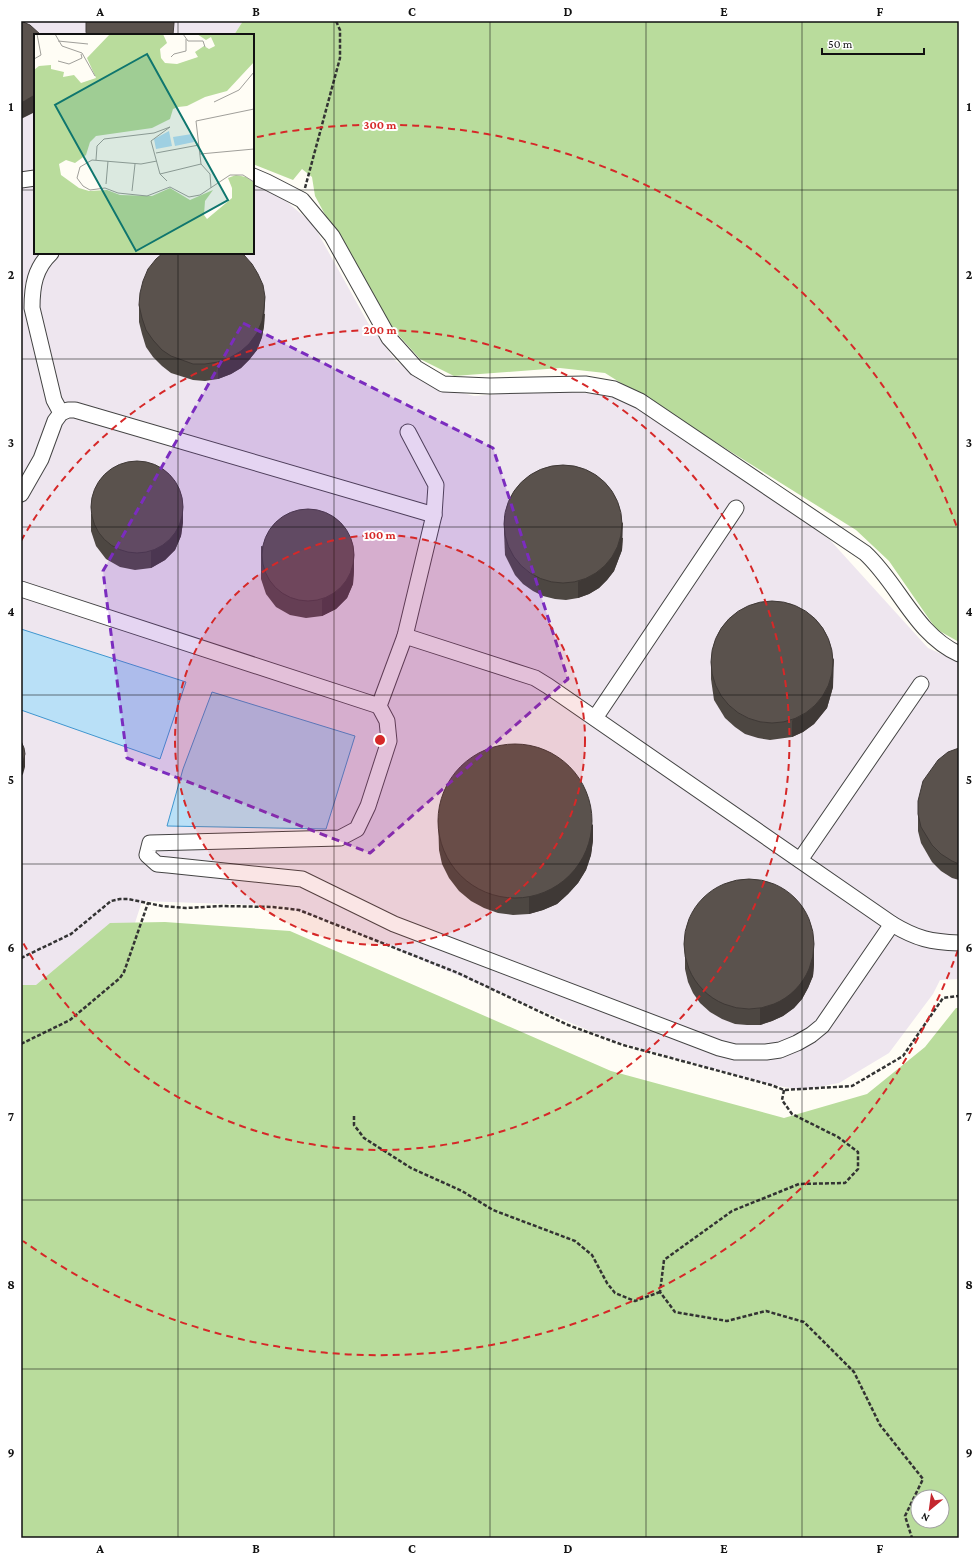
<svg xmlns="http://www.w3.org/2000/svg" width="980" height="1559" font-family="'Crimson Pro',serif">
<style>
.industrial{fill:#eee6ef}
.forest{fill:#b9dc9c;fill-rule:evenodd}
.water{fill:#b9e0f7;stroke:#3f96cf}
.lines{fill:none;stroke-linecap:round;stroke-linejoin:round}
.minor-casing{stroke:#444;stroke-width:17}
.path{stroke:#333;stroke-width:2.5;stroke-dasharray:4 2;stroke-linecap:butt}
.minor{stroke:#fff;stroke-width:15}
.wall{fill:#4d4742}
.shaded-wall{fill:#3f3936}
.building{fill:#5a524d;stroke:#3f3936}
.marked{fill:#7b2cbf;fill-opacity:0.2;stroke:#7b2cbf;stroke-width:3;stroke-dasharray:8 5;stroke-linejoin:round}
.grid{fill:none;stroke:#111;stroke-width:1;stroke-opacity:0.55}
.ring{fill:none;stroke:#d62828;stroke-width:2;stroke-dasharray:7 5}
.inset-road{fill:none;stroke:#a09f9a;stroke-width:1}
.view{fill:#0f766e;fill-opacity:0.15;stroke:#0f766e;stroke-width:2}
.inset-edge{fill:none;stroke:#111;stroke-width:2}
.centre{fill:#d62828;stroke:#fff;stroke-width:2}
.ring-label{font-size:12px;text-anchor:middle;font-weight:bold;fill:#d62828;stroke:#fff;stroke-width:4;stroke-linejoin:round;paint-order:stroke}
.neatline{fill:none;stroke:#111;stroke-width:1.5}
.grid-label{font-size:13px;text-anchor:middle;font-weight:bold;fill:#111}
</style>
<rect width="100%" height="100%" fill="#fffdf5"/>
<path class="industrial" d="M21 21H243L234 35H35V253H253V182L286 201 313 224 368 323 396 361 428 383 474 396 554 390 614 396 648 412 724 464 830 540 928 648 959 662V979L940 980 933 994 889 1053 839 1083 802 1090 773 1085 614 1041 331 922 282 906 142 901 119 973 21 1038Z"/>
<g class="forest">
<path d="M243 21H959V642L936 629 889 561 856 530 605 373 560 368 454 376 420 359 392 328 335 233 315 196 312 177 302 169 293 180 253 164V35H234Z"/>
<path d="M165 922 290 931 611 1071 784 1118 867 1094 925 1047 956 1008H959V1538H21V985H36L110 923ZM918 1497H942V1521H918Z"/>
</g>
<g class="water">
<path d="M21 629 186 682 160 759 21 710Z"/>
<path d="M212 692 355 736 326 829 167 826 183 769Z"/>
</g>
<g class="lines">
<defs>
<g id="minor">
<path d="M253 176 267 182 302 200 332 236 389 338 416 368 443 384 490 386 585 384 614 389 640 401 865 553C899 584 915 634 959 654"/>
<path d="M21 180 35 178"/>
<path d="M51 253C35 268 32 286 32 308L54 400 61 413"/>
<path d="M408 432 436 485 434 515 405 636 379 706 387 721 389 741 368 806 357 829 340 838 150 843 147 855 157 864 168 865 302 879 394 924 719 1048 735 1052H766L780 1050 797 1043 811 1035 822 1026 892 924"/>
<path d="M21 494 41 459 55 421 61 413 68 410H75L434 515"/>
<path d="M21 589 379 706"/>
<path d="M405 636 535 678 548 686 892 924C917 939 931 942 959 943"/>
<path d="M595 718 736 508"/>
<path d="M800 860 921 684"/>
</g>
</defs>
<use href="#minor" class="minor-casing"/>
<g class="path">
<path d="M305 188 340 58V30L336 21"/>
<path d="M21 958 71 934 111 901 120 899H128L162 906 186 908 222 906 273 907 299 910 458 973 568 1025 623 1045 771 1085 784 1090 852 1086 903 1056 943 998 959 996"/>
<path d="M21 1044 70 1020 120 978 124 972 148 903"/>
<path d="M784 1090 782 1100 792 1114 838 1137 858 1152V1169L845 1183 799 1184 732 1211 664 1260 660 1292 675 1312 727 1321 766 1311 804 1322 854 1372 880 1425 923 1479 905 1516 912 1538"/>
<path d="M354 1116V1125L364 1138 411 1168 462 1191 493 1210 575 1241 592 1255 607 1283 615 1293 635 1301 660 1292"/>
</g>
<use href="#minor" class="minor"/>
</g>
<g class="wall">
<path d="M139 305 265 314 264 326 262 337 257 350 249 360 241 368 231 374 218 379 205 381 193 380 171 373 162 366 153 357 146 347 142 334 139 322Z"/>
<path d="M91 514 183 522 181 536 175 550 165 560 151 568 135 570 120 567 106 559 96 546 91 531Z"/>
<path d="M504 516 623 538 622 550 614 571 607 580 599 588 589 594 578 598 566 600 555 599 543 596 533 591 523 584 515 575 505 555 504 532Z"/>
<path d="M261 546 354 569 353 584 347 598 336 609 322 616 306 618 290 615 276 607 266 594 261 579Z"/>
<path d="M711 662 833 687 827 708 814 724 803 732 792 737 770 740 758 738 745 734 735 727 725 718 714 700 711 679Z"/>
<path d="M959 748V880L952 878 941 871 932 862 921 843 918 831V801Z"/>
<path d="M438 818 593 840 591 855 586 870 578 883 568 894 557 904 543 910 529 914 513 915 498 913 484 908 471 901 459 891 449 878 442 864 439 850Z"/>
<path d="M685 939 814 964 813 976 808 988 802 999 794 1008 783 1016 772 1021 760 1025H747L735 1024 722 1019 710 1012 700 1003 693 993 688 982 685 969Z"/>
</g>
<g class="shaded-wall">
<path d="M35 94V111L33 113 21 119V103Z"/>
<path d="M265 297 264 326 262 337 257 350 249 360 241 368 231 374 218 379V362Z"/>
<path d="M183 505V522L181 536 175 550 165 560 151 568V551Z"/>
<path d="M623 522 622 550 614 571 607 580 599 588 589 594 578 598V582Z"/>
<path d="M354 553V569L353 584 347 598 336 609 322 616V600Z"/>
<path d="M834 658 833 687 827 708 814 724 803 732 792 737V721Z"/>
<path d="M25 754V767L23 774 21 777V764Z"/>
<path d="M593 824V840L591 855 586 870 578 883 568 894 557 904 543 910 529 914V897Z"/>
<path d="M814 947V964L813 976 808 988 802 999 794 1008 783 1016 772 1021 760 1025V1008Z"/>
</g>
<g class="building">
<path d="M21 21 30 25 41 35H35V94L33 96 21 103Z"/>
<path d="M86 21H174V23L173 35H87L86 32Z"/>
<path d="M163 253H241L244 255 252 264 258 274 263 285 265 297 264 309 262 321 257 333 249 344 241 351 231 357 218 362 205 364H193L171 356 162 350 153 340 146 330 142 318 139 305 140 293 143 281 148 269 156 259Z"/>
<circle cx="137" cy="507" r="46"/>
<circle cx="563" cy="524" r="59"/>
<circle cx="308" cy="555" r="46"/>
<circle cx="772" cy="662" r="61"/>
<path d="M21 741 24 748 25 754 23 761 21 764Z"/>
<circle cx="515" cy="821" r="77"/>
<path d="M959 748V864L952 861 941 854 932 845 921 827 918 814V801L923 781 938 760 948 752Z"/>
<circle cx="749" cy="944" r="65"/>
</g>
<path class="marked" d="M243 323 493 448 568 679 370 853 127 758 103 571Z"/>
<path class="grid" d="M178 21V35M334 21V1538M490 21V1538M646 21V1538M802 21V1538M21 190H35M253 190H959M178 253V1538M21 359H959M21 527H959M21 695H959M21 864H959M21 1032H959M21 1200H959M21 1369H959"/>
<circle cx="380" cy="740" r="205" fill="#d62828" fill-opacity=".12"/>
<g class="ring">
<circle cx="380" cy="740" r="205"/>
<path d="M21 541A410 410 0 1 1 21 939"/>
<path d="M958 950A615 615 0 0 1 23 1241M257 137A615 615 0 0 1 958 530"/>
</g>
<g transform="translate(34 34)">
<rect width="220" height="220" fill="#fffdf5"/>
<path d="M76 0H129L133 9 126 15 127 24 131 29 143 30 164 23 161 18 170 12 175 15 181 12 177 3 172 6 163 0 220 1V28L193 57 171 63 153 72 144 73 139 75 136 85 118 94 62 102 56 108 52 121 41 129 32 126 25 130 27 141 45 154 55 157 73 156 86 161 118 162 136 154 156 166 179 156 171 167 170 181 173 185 198 164V154L194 144 202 141 212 143 220 148V220H0V36L5 32 17 31V35L30 38 29 43 40 41 47 49 62 44 53 24Z" fill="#b9dc9c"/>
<path d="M135 97 138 112 122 115 120 105ZM158 100 160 108 141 112 139 103Z" fill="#b9e0f7"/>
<path class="inset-road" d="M21 0 28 12 48 19 61 42M149 0 154 7H169L171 13M24 7 54 10M137 23 140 20 152 17V5M0 25 7 21 3 0M24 27 35 30 48 24 47 20M180 68 205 56 220 38M122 119 165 111M166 120 220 115M62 126 63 112 70 105 120 99 136 93 117 107 126 140 133 147M123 127 107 130 58 126 46 133 43 144 49 152 56 156 71 154 84 159 113 162 136 153 155 163 166 161 196 141H209L220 148M167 130 176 140 177 154M126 140 167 130 162 87 220 75M72 150 74 127M98 157 101 130"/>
<path class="view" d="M113 20 194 166 102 217 21 71Z"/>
<rect width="220" height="220" class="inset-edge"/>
</g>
<circle cx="380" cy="740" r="6" class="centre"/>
<g class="ring-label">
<text x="380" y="129">300 m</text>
<text x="380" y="334">200 m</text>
<text x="380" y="539">100 m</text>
</g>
<rect width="980" height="1559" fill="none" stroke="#ffffff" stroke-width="44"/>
<g transform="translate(930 1509) rotate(209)"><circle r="19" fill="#ffffff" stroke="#a0a0a0"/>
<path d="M0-3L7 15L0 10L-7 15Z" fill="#c4262e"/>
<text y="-6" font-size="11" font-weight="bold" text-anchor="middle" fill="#111111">N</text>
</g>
<path d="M822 48v6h102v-6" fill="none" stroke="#111111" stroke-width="2"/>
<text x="828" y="48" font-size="12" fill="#111111" stroke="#ffffff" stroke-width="3" paint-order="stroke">50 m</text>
<rect x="22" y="22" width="936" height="1515" class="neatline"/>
<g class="grid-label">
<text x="100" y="16">A</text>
<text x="256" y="16">B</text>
<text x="412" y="16">C</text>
<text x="568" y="16">D</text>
<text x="724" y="16">E</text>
<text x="880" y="16">F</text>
<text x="11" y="111">1</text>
<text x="969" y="111">1</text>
<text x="11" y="279">2</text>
<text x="969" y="279">2</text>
<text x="11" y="447">3</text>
<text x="969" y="447">3</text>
<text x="11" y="616">4</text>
<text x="969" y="616">4</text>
<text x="11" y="784">5</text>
<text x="969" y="784">5</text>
<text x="11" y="952">6</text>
<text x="969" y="952">6</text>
<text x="11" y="1121">7</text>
<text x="969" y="1121">7</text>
<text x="11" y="1289">8</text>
<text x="969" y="1289">8</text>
<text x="11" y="1457">9</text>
<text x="969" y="1457">9</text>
<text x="100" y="1553">A</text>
<text x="256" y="1553">B</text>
<text x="412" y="1553">C</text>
<text x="568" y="1553">D</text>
<text x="724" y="1553">E</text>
<text x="880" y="1553">F</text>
</g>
</svg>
